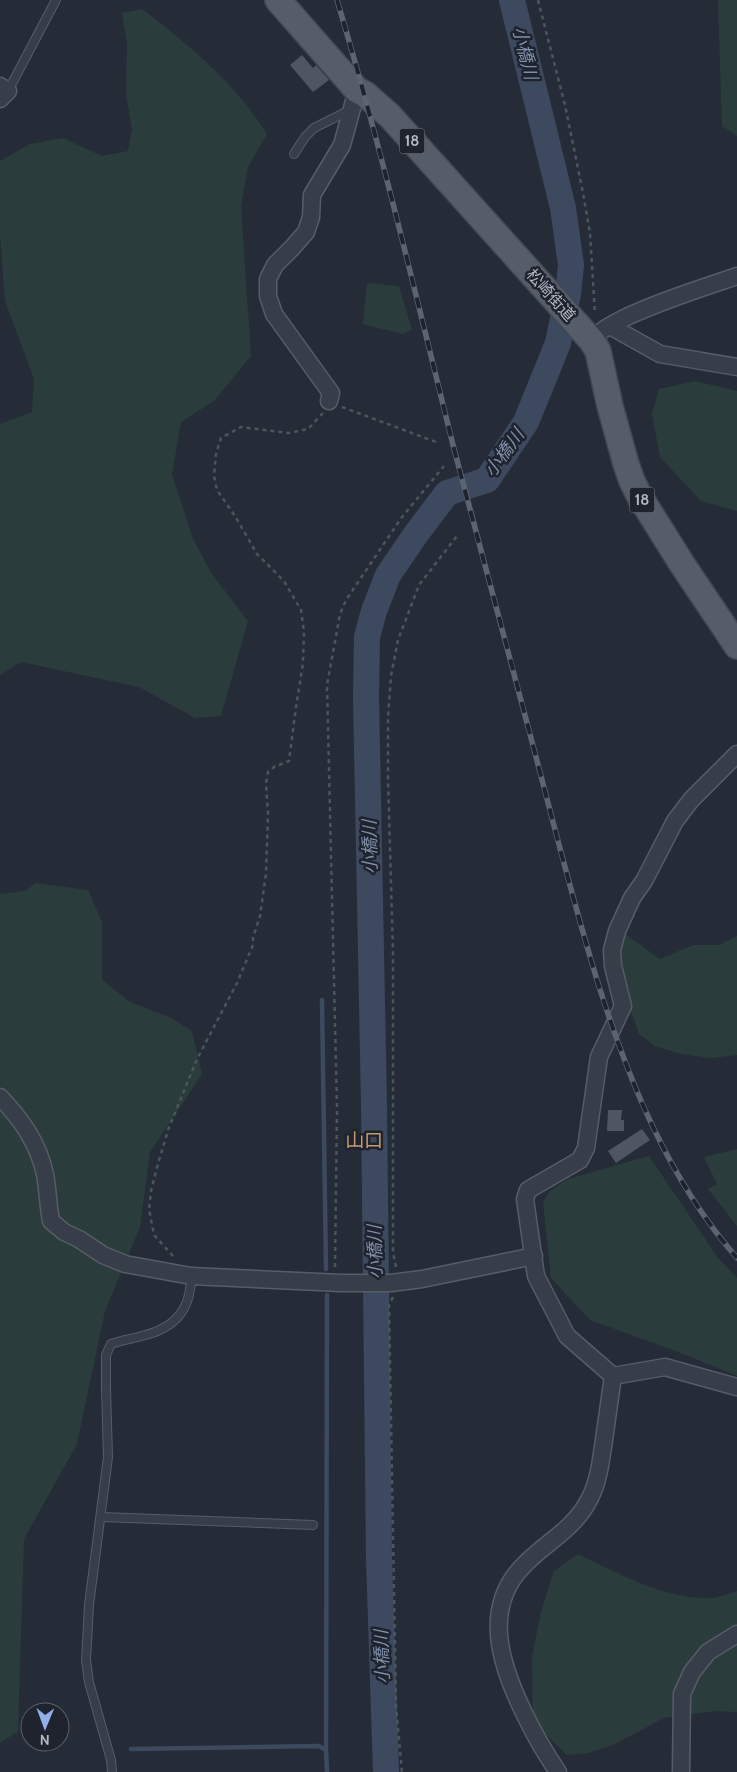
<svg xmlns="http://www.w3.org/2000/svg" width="737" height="1772" font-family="Cabin,'Noto Sans JP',sans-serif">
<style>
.green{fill:#2b3c3d}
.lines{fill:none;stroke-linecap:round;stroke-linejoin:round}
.stream{stroke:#3d495f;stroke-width:4.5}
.river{stroke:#3d495f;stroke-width:26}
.building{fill:#4e5663}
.lane-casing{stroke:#575c67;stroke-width:10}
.street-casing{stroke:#575c67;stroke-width:19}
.primary-casing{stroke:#424752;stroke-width:28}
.path{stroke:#49575b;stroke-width:2.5;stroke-dasharray:4 4;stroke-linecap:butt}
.lane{stroke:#383e49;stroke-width:8}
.street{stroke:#383e49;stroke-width:16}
.primary{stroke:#565d69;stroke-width:25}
.rail-casing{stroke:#5d6471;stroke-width:5.5}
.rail{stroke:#1e232e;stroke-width:4;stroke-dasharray:11;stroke-linecap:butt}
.labels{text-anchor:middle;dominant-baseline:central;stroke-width:5;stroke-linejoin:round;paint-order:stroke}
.shield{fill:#1e232e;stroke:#878c97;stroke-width:1}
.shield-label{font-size:15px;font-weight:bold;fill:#b4b9c4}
.street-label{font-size:16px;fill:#b4b9c4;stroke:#1e232e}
.water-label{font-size:18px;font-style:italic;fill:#7f8ea9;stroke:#1e232e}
.quarter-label{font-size:19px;fill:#c79a6c;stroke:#1e232e}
</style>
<rect width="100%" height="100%" fill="#252c38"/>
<g class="green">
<path d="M717 0H737V136L722 126 718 2Z"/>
<path d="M142 9C187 43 237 85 267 134L248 167 241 206 251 356 214 401 181 422 172 474 193 539 212 574 248 621 221 716 195 718 139 687 21 662 0 675V424L32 412 34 379 5 301 0 235V161L30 144 63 138 102 156 128 151 132 130 126 93 127 44 122 13Z"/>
<path d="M367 283 399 286 412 330 403 334 363 324Z"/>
<path d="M695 381 737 391V511L701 501 660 457 652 414 659 389Z"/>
<path d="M36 883 88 890 102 922V980L130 1002 171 1018 192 1031 202 1074 150 1152 140 1227 105 1311 77 1444 24 1539 18 1731 0 1743V894L25 891Z"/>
<path d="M624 933 660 959 693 945H719L737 936V1055L710 1058 681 1054 655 1046 639 1034 620 979 618 958Z"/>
<path d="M737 1149V1226L708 1189 717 1184 704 1157Z"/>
<path d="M649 1156 718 1258 737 1278V1376L681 1353 590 1320 551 1278 543 1202 550 1191 568 1179Z"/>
<path d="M578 1554C617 1573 666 1600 711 1598 719 1598 729 1593 737 1591V1712L715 1711 664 1718 613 1745 588 1753 567 1755 533 1722 532 1657 541 1612 554 1571Z"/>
</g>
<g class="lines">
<g class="stream">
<path d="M322 1000 326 1269"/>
<path d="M131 1749 319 1746 326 1750 327 1772"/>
<path d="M326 1750 327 1295"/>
</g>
<path class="river" d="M386 1772 379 1560 374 1105 366 696 367 637 374 611 388 575 416 534 447 493 487 480 526 422 558 343 568 294 571 265 563 208 512 0"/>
</g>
<g class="building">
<path d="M302 55 313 68 316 65 329 80 313 92 290 65Z"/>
<path d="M608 1110H622L621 1120H624V1131H607Z"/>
<path d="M642 1129 650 1140 616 1163 608 1151Z"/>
</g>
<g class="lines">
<defs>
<g id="lane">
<path d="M8 91 56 0"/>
<path d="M294 154 305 137 314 128 350 110"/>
<path d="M102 1517 313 1525"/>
<path d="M112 1772 111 1760 89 1682 86 1660 89 1605 108 1457 106 1388V1355L111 1344C122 1340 131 1339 142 1336 175 1328 191 1310 191 1276"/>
</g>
<g id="street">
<path d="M0 86 8 91 0 99"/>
<path d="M610 326 660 354 737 367"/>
<path d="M592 341C603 318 709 286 737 276"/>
<path d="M329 401 331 393 274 314 268 296V279L275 265 292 248 306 232 311 217 312 195 342 145 357 90"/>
<path d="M0 1097C22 1120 38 1143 45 1174 48 1190 48 1206 51 1221L64 1232 79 1239 103 1255 125 1264 191 1276 341 1283H391L422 1279 534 1256"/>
<path d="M613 1376 567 1336 536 1276 525 1199 528 1190 580 1160 586 1148 599 1057 623 1006 613 966 612 950 617 931 632 898 644 881 675 821 691 800 737 754"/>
<path d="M613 1376 665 1367 737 1387"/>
<path d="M558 1772C545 1753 534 1734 524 1713 501 1666 481 1608 524 1565 547 1541 574 1530 590 1498 599 1480 601 1460 604 1440 607 1418 610 1397 613 1376"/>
<path d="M681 1772 682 1694 692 1672 708 1652 737 1634"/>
</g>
<path id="primary" d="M278 0 357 90 365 94 390 116 592 341 598 351 610 406 626 464 632 481 640 497 682 564 737 646"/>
</defs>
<use href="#lane" class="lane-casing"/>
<use href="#street" class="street-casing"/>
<use href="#primary" class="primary-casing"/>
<g class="path">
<path d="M538 0 565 105 583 193 590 233 595 314"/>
<path d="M342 407 436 442"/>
<path d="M173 1256 154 1235 149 1209 151 1191 156 1171 168 1130 197 1059 237 983 253 945V938L260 916 266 874 268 814 266 783 268 772 274 767 289 761 296 707 303 663 304 632 301 610 284 581 257 554 235 516 217 490 214 476 216 454 221 438 241 427 289 433 308 429 323 413"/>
<path d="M335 1267 337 1108 327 685 340 614 346 600 402 517 444 466"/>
<path d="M396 1267 393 1252V953L388 778V717L391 676 398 640 419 585 457 536"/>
<path d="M393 1297 389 1305 396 1706 402 1772"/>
</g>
<use href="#lane" class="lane"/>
<use href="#street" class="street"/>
<use href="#primary" class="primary"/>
<defs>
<path id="rail" d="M337 0C381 147 416 296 453 445 477 538 503 630 527 723 550 809 571 895 597 980 628 1079 668 1179 737 1258"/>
</defs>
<use href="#rail" class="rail-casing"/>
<use href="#rail" class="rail"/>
</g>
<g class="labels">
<g class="shield">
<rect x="399.5" y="128.5" width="25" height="25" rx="4"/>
<rect x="629.5" y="487.5" width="25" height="25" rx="4"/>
</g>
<g class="shield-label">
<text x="412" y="141">18</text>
<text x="642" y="500">18</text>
</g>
<g class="street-label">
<text transform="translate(551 295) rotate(48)">松崎街道</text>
</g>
<g class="water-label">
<text transform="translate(525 53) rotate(76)">小橋川</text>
<text transform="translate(504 453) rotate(-54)">小橋川</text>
<text transform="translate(370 847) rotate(-91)">小橋川</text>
<text transform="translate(375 1252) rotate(-91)">小橋川</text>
<text transform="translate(382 1657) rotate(-92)">小橋川</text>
</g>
<g class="quarter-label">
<text x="364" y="1140">山口</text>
</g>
</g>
<g transform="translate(45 1727) rotate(181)"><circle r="24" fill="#1e232e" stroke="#5a5f6a"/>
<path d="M0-4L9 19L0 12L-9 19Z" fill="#92aeeb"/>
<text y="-8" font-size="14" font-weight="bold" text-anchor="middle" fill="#b4b9c4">N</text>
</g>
</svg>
